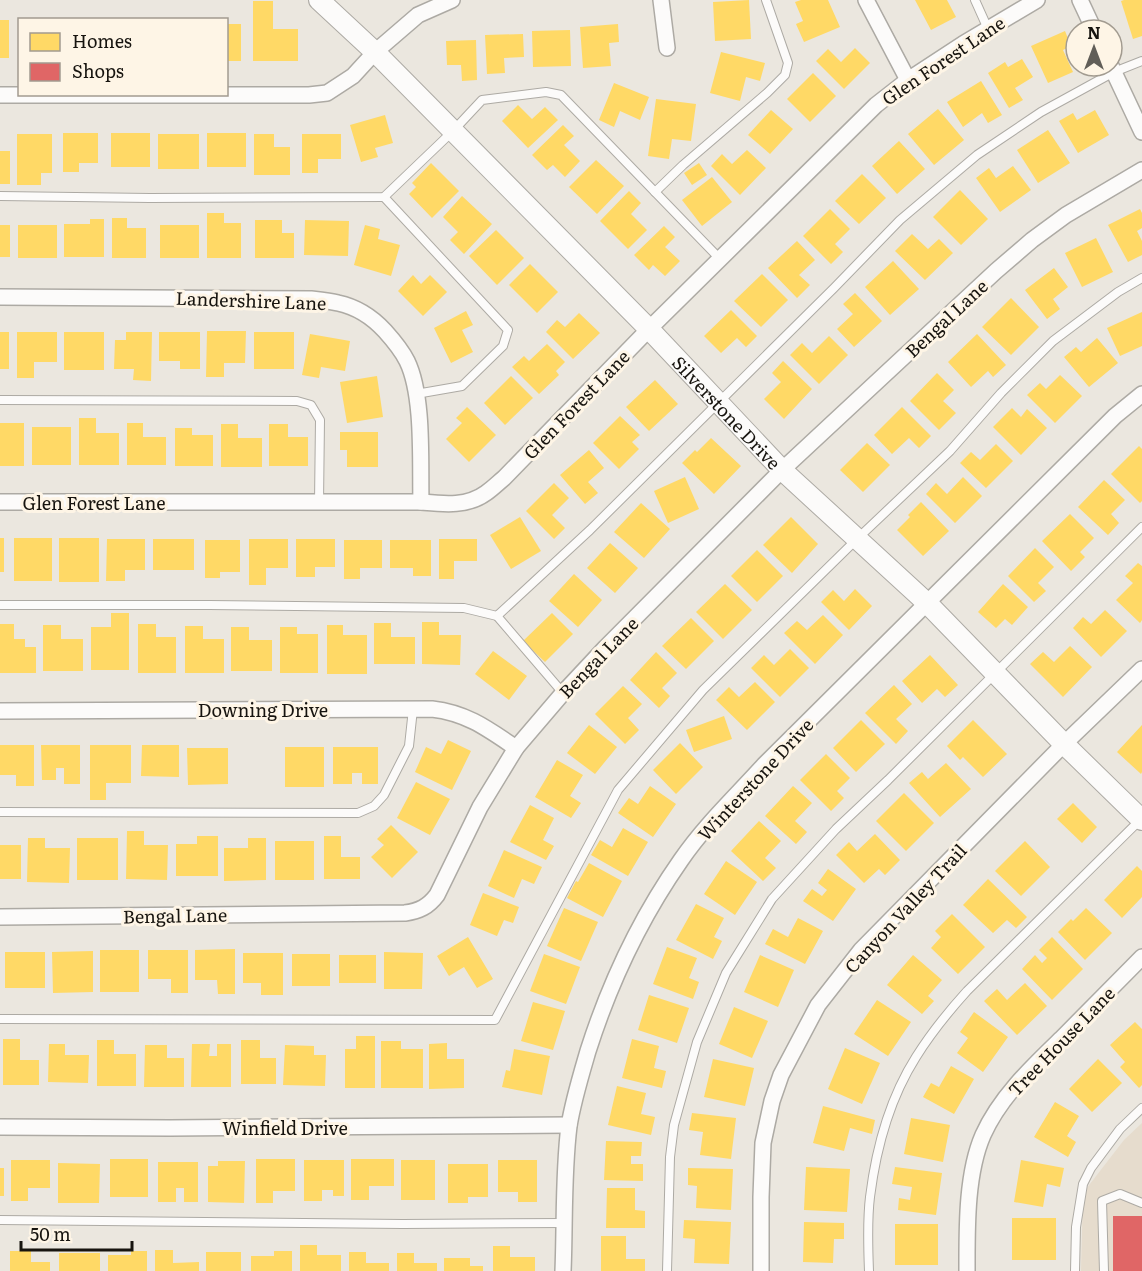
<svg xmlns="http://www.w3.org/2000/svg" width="1142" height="1271" font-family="Literata,serif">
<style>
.built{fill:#e6dccd}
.homes{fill:#ffd966}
.shops{fill:#e06666}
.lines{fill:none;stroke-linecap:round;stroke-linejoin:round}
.service-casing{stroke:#adaaa4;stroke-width:10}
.minor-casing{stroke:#adaaa4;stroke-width:18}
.tertiary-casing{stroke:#adaaa4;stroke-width:22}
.service{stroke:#fcfbfa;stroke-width:8}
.minor{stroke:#fcfbfa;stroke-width:15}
.tertiary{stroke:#fcfbfa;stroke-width:20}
.labels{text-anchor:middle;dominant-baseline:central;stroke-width:6;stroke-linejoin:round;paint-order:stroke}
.street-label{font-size:18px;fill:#17140f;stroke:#fef5e6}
</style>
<rect width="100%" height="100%" fill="#ebe7df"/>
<path class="built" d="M1142 1123V1271H1081L1083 1193 1124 1140Z"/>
<g class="homes">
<path d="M749 0 751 39 715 41 713 2Z"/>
<path d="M801 0H828L840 27 804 42 796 24 803 21 795 2Z"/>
<path d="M915 0H947L956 17 931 30Z"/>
<path d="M1124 0H1142V36L1133 39 1121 1Z"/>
<path d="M253 1H273V29H298V61H253Z"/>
<rect x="0" y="20" width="9" height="38"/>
<rect x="226" y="24" width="15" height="37"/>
<path d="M618 24 619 42 609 43 611 66 583 68 580 27Z"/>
<path d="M570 30 571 66 533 67 532 31Z"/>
<path d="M1065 31 1071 46 1063 50 1073 72 1048 83 1031 46Z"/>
<path d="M523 34 524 57 504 58 505 73 487 74 485 35Z"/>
<path d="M476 40 477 80 462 81 461 65H447L446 41Z"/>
<path d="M855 48 870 63 844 89 816 61 828 49 841 62Z"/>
<path d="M721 52 765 63 760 81 746 77 740 101 710 93Z"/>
<path d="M1022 59 1033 77 1015 88 1023 100 1009 108 988 73 1005 62 1008 67Z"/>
<path d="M813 73 836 96 810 122 787 99Z"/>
<path d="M981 81 1002 115 988 123 982 113 963 127 947 102Z"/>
<path d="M614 83 649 97 640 120 620 111 614 127 599 120Z"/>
<path d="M656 99 696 104 691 141 672 139 669 159 648 156Z"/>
<path d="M518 105 532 119 545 107 558 120 528 148 502 121Z"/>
<path d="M938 109 964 140 934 165 908 134Z"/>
<path d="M771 110 793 129 770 154 748 135Z"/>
<path d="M1095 110 1109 135 1078 153 1059 121 1073 113 1077 120Z"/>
<path d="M385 115 393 143 375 148 378 157 361 162 350 125Z"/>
<path d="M563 125 574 136 564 145 580 161 565 177 553 165 547 170 532 155Z"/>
<path d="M1048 130 1070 163 1038 183 1017 150Z"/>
<path d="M63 133H98V163H79V172H63Z"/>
<rect x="111" y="133" width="39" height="34"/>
<rect x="207" y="133" width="39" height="34"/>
<path d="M17 134H52V173H41V185H17Z"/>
<rect x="158" y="134" width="41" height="35"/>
<path d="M254 134H274V147H290V175H254Z"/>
<path d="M302 134H341V159H318V173H302Z"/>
<path d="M899 141 925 169 897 194 872 166Z"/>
<path d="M747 150 766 168 740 195 711 166 722 154 732 164Z"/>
<rect x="0" y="151" width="10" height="33"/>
<path d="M596 160 624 186 597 214 569 187Z"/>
<path d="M431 163 459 191 432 218 409 194 416 187 412 183Z"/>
<path d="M699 163 707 175 692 185 684 173Z"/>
<path d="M1013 166 1031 190 1000 212 976 178 989 168 996 178Z"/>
<path d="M862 174 886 198 859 224 835 201Z"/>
<path d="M712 177 732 202 702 226 682 200Z"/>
<path d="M960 190 988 219 961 245 933 217Z"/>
<path d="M629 191 641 203 631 214 647 230 628 249 600 221Z"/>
<path d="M462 196 492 224 464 254 450 240 458 232 443 217Z"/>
<path d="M830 209 850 229 835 244 843 252 831 264 803 236Z"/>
<path d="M1140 209 1142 213V228L1137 231 1142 241V255L1128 262 1108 225Z"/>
<path d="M207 213H224V223H241V258H207Z"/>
<path d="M112 218H127V228H146V258H112Z"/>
<path d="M90 219H104V257H64V224H90Z"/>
<path d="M255 220H282V233H294V258H255Z"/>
<path d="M305 220 349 221 348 256 304 255Z"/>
<rect x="0" y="225" width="10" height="32"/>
<rect x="18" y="225" width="39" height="33"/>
<rect x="160" y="225" width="39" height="33"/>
<path d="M365 225 380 229 378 239 400 245 391 276 354 265Z"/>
<path d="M664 226 675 237 665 247 680 261 665 276 653 265 649 270 634 255Z"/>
<path d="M496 230 524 258 497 285 469 256Z"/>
<path d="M912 234 928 249 939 239 953 253 925 280 895 251Z"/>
<path d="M1096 238 1113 272 1082 287 1065 253Z"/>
<path d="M797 241 815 260 799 275 810 285 797 298 768 268Z"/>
<path d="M893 261 919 289 890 315 865 287Z"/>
<path d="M530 264 558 292 537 313 509 285Z"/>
<path d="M1054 268 1068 287 1053 299 1060 309 1047 319 1025 290Z"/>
<path d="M762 274 788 300 761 327 734 301Z"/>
<path d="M413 275 421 284 430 275 447 292 423 316 398 291Z"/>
<path d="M855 293 882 321 854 347 837 329 853 314 843 304Z"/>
<path d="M1011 298 1039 327 1011 355 982 327Z"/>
<path d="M731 310 757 336 746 347 737 338 721 353 704 336Z"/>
<path d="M466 311 473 325 462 330 473 352 451 363 434 328Z"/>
<path d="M1142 312V346L1120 356 1107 328Z"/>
<path d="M579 313 600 333 573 359 546 332 557 320 565 327Z"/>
<path d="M207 331H246L245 363H224V377H206Z"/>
<rect x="0" y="332" width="9" height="37"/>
<path d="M17 332H57V362H34V378H17Z"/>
<rect x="64" y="332" width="40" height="38"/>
<path d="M126 332H152L151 381 133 380 134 369H114L115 340H126Z"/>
<path d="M159 332H200V369H180V361H159Z"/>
<rect x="254" y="332" width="40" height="37"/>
<path d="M310 334 350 341 345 371 321 367 319 378 302 375Z"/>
<path d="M977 334 1006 365 993 377 988 371 971 387 948 362Z"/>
<path d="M829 336 848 355 819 384 790 355 802 343 812 353Z"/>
<path d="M1097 338 1118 363 1089 387 1064 357 1076 347 1081 352Z"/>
<path d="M547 344 565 362 556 371 559 375 539 394 512 367 524 356 529 361Z"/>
<path d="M783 361 812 389 784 419 764 399 781 382 772 373Z"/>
<path d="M937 373 954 390 943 401 956 413 939 430 910 401Z"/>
<path d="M1060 375 1082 396 1055 423 1027 395 1040 383 1046 389Z"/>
<path d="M377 376 383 417 347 423 340 382Z"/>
<path d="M511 376 533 398 505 425 484 403Z"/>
<path d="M655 380 678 404 649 431 626 407Z"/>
<path d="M467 407 496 435 469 462 446 439 462 423 456 418Z"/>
<path d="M902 407 931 436 919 448 909 438 892 454 874 435Z"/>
<path d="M1012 408 1021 417 1027 409 1047 428 1021 455 993 427Z"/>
<path d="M620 416 640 435 632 442 639 449 619 469 593 443Z"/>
<path d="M79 418H96V433H119V465H79Z"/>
<rect x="0" y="423" width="24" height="43"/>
<path d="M127 423H143V437H166V465H127Z"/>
<path d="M221 424H238V438H262V467H221Z"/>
<path d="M269 424H288V437H308V466H269Z"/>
<rect x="32" y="427" width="39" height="38"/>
<path d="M175 428H192V435H213V466H175Z"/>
<path d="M340 432H378V467H347V450H340Z"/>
<path d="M711 438 741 466 714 494 682 463 695 450 697 452Z"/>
<path d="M867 443 890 465 863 492 840 470Z"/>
<path d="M996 444 1013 461 986 488 960 463 971 452 980 460Z"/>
<path d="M1139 446 1142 449V501L1140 503 1111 474Z"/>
<path d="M589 450 604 468 588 482 598 493 585 504 560 475Z"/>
<path d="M685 477 699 509 668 523 654 491Z"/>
<path d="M963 477 982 496 955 523 926 494 936 483 947 494Z"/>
<path d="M1104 480 1125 500 1111 514 1119 523 1108 535 1078 507Z"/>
<path d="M554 483 569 498 552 515 565 528 554 539 526 511Z"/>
<path d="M921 502 949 531 923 556 897 530 910 517 908 515Z"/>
<path d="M641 503 670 529 644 558 614 532Z"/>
<path d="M1070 514 1094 538 1080 552 1085 557 1071 571 1042 541Z"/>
<path d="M520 517 541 551 511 569 490 535Z"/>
<path d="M791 517 818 544 792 573 763 545Z"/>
<rect x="0" y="538" width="4" height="34"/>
<rect x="14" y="538" width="38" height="43"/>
<rect x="59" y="538" width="40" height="44"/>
<path d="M107 539H145V570H125V581H106Z"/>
<rect x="153" y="539" width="41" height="31"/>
<path d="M249 539H288V568H266V585H249Z"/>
<path d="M296 539H335V567H315V577H296Z"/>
<path d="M439 539H477V561H454V579H439Z"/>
<path d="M205 540H240V572H220V578H205Z"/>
<path d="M344 540H382V568H360V579H344Z"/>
<path d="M390 540H431V576H413V568H390Z"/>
<path d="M610 543 638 568 615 593 587 568Z"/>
<path d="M1035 548 1054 567 1038 583 1046 591 1034 602 1008 576Z"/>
<path d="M757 550 783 576 757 602 731 576Z"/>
<path d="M1138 563 1142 566V620L1140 623 1116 600 1133 583 1125 576Z"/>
<path d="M574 574 602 600 578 627 549 601Z"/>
<path d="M725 584 752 610 723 639 696 612Z"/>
<path d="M1003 584 1028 607 1012 625 1005 619 996 628 978 612Z"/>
<path d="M855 589 872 606 849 630 821 602 833 590 844 601Z"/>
<path d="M1105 610 1127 631 1101 657 1073 628 1083 617 1091 624Z"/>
<path d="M111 613H129V670H91V627H111Z"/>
<path d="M552 613 573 634 545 662 523 641Z"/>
<path d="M823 615 843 635 815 664 784 633 797 621 807 630Z"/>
<path d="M691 618 714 641 686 669 662 646Z"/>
<path d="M422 622H439V635H461L460 665 422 664Z"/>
<path d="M374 623H391V637H415V664H374Z"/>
<path d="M0 624H14V639H25V647H36V673H0Z"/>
<path d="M138 624H156V637H176V673H138Z"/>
<path d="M43 625H61V639H83V671H43Z"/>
<path d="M327 625H343V635H367V674H327Z"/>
<path d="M185 626H203V639H224V673H185Z"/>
<path d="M231 627H249V640H272V671H231Z"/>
<path d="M280 627H297V634H318V673H280Z"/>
<path d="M1070 646 1092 667 1063 697 1030 664 1043 652 1054 662Z"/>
<path d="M790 649 809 668 780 697 751 668 764 655 774 665Z"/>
<path d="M493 651 527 676 509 700 475 674Z"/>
<path d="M656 652 677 673 662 688 670 696 659 708 630 680Z"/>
<path d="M930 655 958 685 945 697 937 689 922 703 902 681Z"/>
<path d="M755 682 775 702 747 730 716 700 729 687 739 697Z"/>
<path d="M894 685 912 704 896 719 908 731 896 744 865 713Z"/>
<path d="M623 686 642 704 628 718 639 730 625 744 595 714Z"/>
<path d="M724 716 732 739 694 752 686 730Z"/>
<path d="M861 720 885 744 856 772 833 748Z"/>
<path d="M973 720 1007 754 983 777 963 757 960 760 947 746Z"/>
<path d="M589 725 617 747 595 774 567 753Z"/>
<path d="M1142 725V772L1141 774 1117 752Z"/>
<path d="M448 740 471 751 452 790 415 772 426 747 441 754Z"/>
<path d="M680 743 703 767 676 794 653 770Z"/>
<path d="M0 745H34V786H16V775H0Z"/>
<path d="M41 745H80V784H64V768H56V780H42Z"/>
<path d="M90 745H131V783H106V800H90Z"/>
<path d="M142 745H179V777L141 776Z"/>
<rect x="285" y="747" width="39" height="40"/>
<path d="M333 747H378V784H362V773H352V784H333Z"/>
<path d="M187 748H228V784L188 785Z"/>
<path d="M826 754 850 778 837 791 844 798 831 811 800 780Z"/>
<path d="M557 760 583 775 570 796 581 803 571 818 535 797Z"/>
<path d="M946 763 971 789 940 817 909 783 922 772 928 779Z"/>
<path d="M416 782 450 799 430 835 397 818Z"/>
<path d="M650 786 676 804 653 837 618 813 629 798 638 804Z"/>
<path d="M793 786 812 803 795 821 807 832 796 844 765 816Z"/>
<path d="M904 793 934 823 906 851 876 821Z"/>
<path d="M1073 803 1097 827 1082 843 1057 819Z"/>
<path d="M530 805 554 818 543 840 554 846 546 860 510 842Z"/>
<path d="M759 821 781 841 765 858 776 868 763 881 731 851Z"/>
<path d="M391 825 418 852 392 878 371 857 384 845 377 839Z"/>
<path d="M623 828 648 842 628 876 591 855 600 840 612 847Z"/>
<path d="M127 831H144V845H168L167 880 126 879Z"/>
<path d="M875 834 900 860 885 875 879 869 864 883 836 855 849 842 857 851Z"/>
<path d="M197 836H218V876H176V844H197Z"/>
<path d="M324 836H341V857H360V879H324Z"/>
<path d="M28 838H45V848H70L69 883 27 882Z"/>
<rect x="77" y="838" width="41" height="42"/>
<path d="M248 838H266V880L224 881V848H248Z"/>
<rect x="275" y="841" width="39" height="39"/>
<path d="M1025 841 1050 867 1021 896 995 871Z"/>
<rect x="0" y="845" width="21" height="34"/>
<path d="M504 850 542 867 534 884 522 879 514 898 488 886Z"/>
<path d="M726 861 757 882 735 915 704 894Z"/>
<path d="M589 863 622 881 603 917 567 898 576 881 578 882Z"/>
<path d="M1137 866 1142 871V897L1122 918 1104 900Z"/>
<path d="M828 869 856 889 833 921 803 901 812 889 822 896 827 890 818 883Z"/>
<path d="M988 879 1027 917 1016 928 1007 920 993 933 963 905Z"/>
<path d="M483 893 519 907 513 923 504 920 497 936 470 925Z"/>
<path d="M696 904 724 918 714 937 722 941 713 959 676 940Z"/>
<path d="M564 908 598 922 581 961 547 946Z"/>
<path d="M1086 908 1112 933 1085 960 1058 932 1071 919 1073 921Z"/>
<path d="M952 914 985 947 958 974 931 948 941 937 935 931Z"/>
<path d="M798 918 823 931 805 964 765 944 773 929 788 937Z"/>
<path d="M468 937 493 979 477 988 464 967 449 976 437 956Z"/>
<path d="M1052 937 1083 969 1052 1000 1022 969 1035 955 1042 963 1047 958 1039 950Z"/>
<path d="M667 947 697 958 689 978 699 982 693 999 653 984Z"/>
<path d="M235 949V994H218L217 980H195V950Z"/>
<rect x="100" y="950" width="39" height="42"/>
<path d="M148 950H188V993H171V979H148Z"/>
<path d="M93 951V992L53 993 52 952Z"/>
<rect x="5" y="952" width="40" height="36"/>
<path d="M384 952 423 953 422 989H384Z"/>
<path d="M243 953H283V995H261V983H243Z"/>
<rect x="292" y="954" width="38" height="32"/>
<path d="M544 954 580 967 566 1004 530 991Z"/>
<rect x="339" y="955" width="37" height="28"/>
<path d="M760 955 794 970 778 1007 744 992Z"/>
<path d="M913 955 942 980 928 996 934 1001 922 1014 887 985Z"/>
<path d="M1025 983 1047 1006 1017 1035 984 1001 997 989 1007 1000Z"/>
<path d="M649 995 689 1008 677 1043 638 1030Z"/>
<path d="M877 1000 911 1022 888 1056 854 1034Z"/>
<path d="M533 1002 565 1011 553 1050 521 1041Z"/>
<path d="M734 1007 768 1021 752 1058 719 1044Z"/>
<path d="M974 1012 1008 1037 983 1072 957 1053 968 1038 960 1032Z"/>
<path d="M1135 1022 1142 1029V1085L1139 1088 1120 1067 1125 1062 1110 1045Z"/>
<path d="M356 1036H375V1088H345V1049H356Z"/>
<path d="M3 1039H20V1060H39V1085H3Z"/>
<path d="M632 1039 659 1046 654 1068 666 1071 662 1088 622 1078Z"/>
<path d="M97 1040H114V1054H136V1086H97Z"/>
<path d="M241 1040H260V1058H276V1084H241Z"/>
<path d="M381 1041H401V1049H423V1088H381Z"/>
<path d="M447 1043V1059H464V1088L429 1089V1044Z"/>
<path d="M49 1044H65V1055H89L88 1083 48 1082Z"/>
<path d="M192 1044H210L209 1056H217V1044H231V1087H191Z"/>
<path d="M145 1045H167V1058H184V1087H144Z"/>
<path d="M285 1045 314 1046V1055H326L325 1086 283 1085Z"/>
<path d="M845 1048 880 1063 862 1104 828 1089Z"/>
<path d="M514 1049 550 1056 542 1095 502 1087 506 1070 510 1071Z"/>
<path d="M713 1059 754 1068 745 1106 704 1097Z"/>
<path d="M1098 1059 1122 1083 1092 1112 1069 1089Z"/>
<path d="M951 1066 974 1079 954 1114 923 1097 931 1083 939 1087Z"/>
<path d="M617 1086 646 1093 641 1114 655 1117 651 1135 608 1125Z"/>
<path d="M1055 1102 1079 1116 1067 1136 1076 1142 1068 1157 1034 1137Z"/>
<path d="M823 1106 875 1120 872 1134 850 1128 844 1151 813 1143Z"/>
<path d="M692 1113 736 1118 731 1159 700 1155 703 1132 689 1130Z"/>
<path d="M911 1118 950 1125 943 1162 904 1154Z"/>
<path d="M606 1141 642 1142 641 1156H631V1164H643V1181L604 1180Z"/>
<rect x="110" y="1159" width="38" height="38"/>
<path d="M256 1159H295V1191H273V1203H256Z"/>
<path d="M351 1159H394V1186H369V1200H351Z"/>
<path d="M11 1160H50V1188H28V1201H11Z"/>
<path d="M304 1160H344V1196H333V1190H322V1201H304Z"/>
<rect x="401" y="1160" width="34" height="40"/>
<path d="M498 1160H537V1202H518V1192H498Z"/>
<path d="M1021 1160 1064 1168 1060 1187 1047 1184 1043 1207 1014 1202Z"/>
<path d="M218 1161H245L244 1203 208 1202V1166H218Z"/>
<path d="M158 1162H198V1202H184V1188H176V1202H158Z"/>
<path d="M58 1163 100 1164 99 1203H58Z"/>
<path d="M448 1164H488V1197H468V1203H448Z"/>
<path d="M806 1167 850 1169 847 1212 804 1210Z"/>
<path d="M895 1167 942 1173 936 1215 898 1210 899 1198 910 1200 912 1187 892 1184Z"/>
<rect x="0" y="1168" width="4" height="28"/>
<path d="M688 1168 733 1169 731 1210 696 1208 697 1186 688 1185Z"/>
<path d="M607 1188H635V1210L645 1211V1228H606Z"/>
<rect x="1012" y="1218" width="44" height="42"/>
<path d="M684 1220 731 1222 729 1264 694 1263 695 1239 683 1238Z"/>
<path d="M804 1222 844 1223V1239H834L833 1263 803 1262Z"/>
<rect x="895" y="1224" width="43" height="41"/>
<path d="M601 1236H626V1259H645V1271H601Z"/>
<path d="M300 1245H317V1255H341V1271H300Z"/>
<path d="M493 1246H510V1257H535V1271H493Z"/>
<path d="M155 1250H173V1263L199 1262V1271H155Z"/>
<path d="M10 1251H31V1262H50V1271H10Z"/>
<path d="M131 1251H147V1271H108V1255H131Z"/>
<path d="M274 1251H292V1271H251V1256H274Z"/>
<rect x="206" y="1252" width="35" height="19"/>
<path d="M349 1252H366V1263H389V1271H349Z"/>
<rect x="59" y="1253" width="41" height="18"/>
<path d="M397 1253H414V1263H437V1271H397Z"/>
<path d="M444 1258H470V1266H483V1271H444Z"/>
</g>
<rect class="shops" x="1113" y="1216" width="29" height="55"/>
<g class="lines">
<defs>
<g id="service">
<path d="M975 0 988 29"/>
<path d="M655 192 683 165 767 93 785 75 788 63 766 0"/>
<path d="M0 196 150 198 384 197 453 131 482 100 546 92 561 95 720 259"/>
<path d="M384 197 508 330 503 346 462 386 416 394"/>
<path d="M0 400 297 401 311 405 320 420 319 502"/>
<path d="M0 605H209L464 608 497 616 590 530 834 288 900 220 977 155 1041 112 1114 72 1142 61"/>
<path d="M497 616 563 693"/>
<path d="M0 812 358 813 374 806 384 795 409 746 413 709"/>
<path d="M0 1019 495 1020 618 790 703 690 857 539 950 451 1001 393 1053 341 1118 292 1142 278"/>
<path d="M0 1220 403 1224 565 1223"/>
<path d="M667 1271 670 1157 674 1125 697 1042 726 973 772 899 836 829 888 780 1142 527"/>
<path d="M869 1271C868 1246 867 1221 870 1197 876 1149 890 1098 916 1057 931 1033 948 1012 967 991L1141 819"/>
<path d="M1075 1271 1076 1227 1083 1184 1091 1168 1120 1129 1142 1108"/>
<path d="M1104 1271 1102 1201 1120 1194 1142 1203"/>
</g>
<g id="minor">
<path d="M661 0 667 48"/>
<path d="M866 0 908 80"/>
<path d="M1080 0 1094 30"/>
<path d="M1111 66 1142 132"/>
<path d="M0 95H309L327 93 353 76 375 52 418 15 452 0"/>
<path d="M0 297 311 299C320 300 330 301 338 303 357 307 373 318 385 331 394 341 401 349 407 361 424 396 420 462 421 502"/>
<path d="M0 502H421C443 504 467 507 486 493 492 489 498 483 504 478L649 329 876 105 908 80 963 44 1037 0"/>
<path d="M0 711 432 709C467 713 488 729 516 748"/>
<path d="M0 917 405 913C419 911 428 907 437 895L480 807 516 748 563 693 606 647 782 470 996 271 1032 240 1066 215 1142 170"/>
<path d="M0 1127 170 1128 569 1125"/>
<path d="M563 1271C565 1223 563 1174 569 1126 573 1101 581 1075 588 1051 610 982 639 920 681 860 705 825 736 796 764 765L1115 416 1142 394"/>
<path d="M761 1271V1197L763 1143 772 1101 781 1075 818 1005 861 950 1064 744 1142 669"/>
<path d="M967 1271C967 1229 966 1174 983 1135 1000 1097 1032 1067 1061 1039 1088 1012 1115 984 1142 957"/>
</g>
<g id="tertiary">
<path id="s1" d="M319 0 375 52 649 329 782 470 927 603 1064 744 1142 820"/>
</g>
</defs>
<use href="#service" class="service-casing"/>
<use href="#minor" class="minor-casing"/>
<use href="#tertiary" class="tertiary-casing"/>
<use href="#service" class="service"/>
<use href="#minor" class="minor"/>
<use href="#tertiary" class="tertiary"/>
</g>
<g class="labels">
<g class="street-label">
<text transform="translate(943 60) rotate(-34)">Glen Forest Lane</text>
<text transform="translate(251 300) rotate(2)">Landershire Lane</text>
<text transform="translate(946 318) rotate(-43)">Bengal Lane</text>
<text transform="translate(576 404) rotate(-46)">Glen Forest Lane</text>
<text stroke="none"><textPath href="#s1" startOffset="580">Silverstone Drive</textPath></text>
<text x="94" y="502">Glen Forest Lane</text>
<text transform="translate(598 657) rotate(-46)">Bengal Lane</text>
<text x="263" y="709">Downing Drive</text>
<text transform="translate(755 779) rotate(-47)">Winterstone Drive</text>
<text transform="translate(905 908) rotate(-47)">Canyon Valley Trail</text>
<text transform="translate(175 915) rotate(-1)">Bengal Lane</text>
<text transform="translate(1061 1041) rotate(-46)">Tree House Lane</text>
<text x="285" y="1127">Winfield Drive</text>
</g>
</g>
<rect x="18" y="18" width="210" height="78" fill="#fef5e6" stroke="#a29b90" stroke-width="1.5"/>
<rect x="30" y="33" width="30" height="18" fill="#ffd966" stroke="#a29b90" stroke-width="1.5"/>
<text x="72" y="48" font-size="18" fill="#17140f">Homes</text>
<rect x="30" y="63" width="30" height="18" fill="#e06666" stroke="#a29b90" stroke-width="1.5"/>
<text x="72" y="78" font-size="18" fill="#17140f">Shops</text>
<g transform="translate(1094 48)"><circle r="28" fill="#fef5e6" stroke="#a29b90" stroke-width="1.5"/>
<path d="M0-4.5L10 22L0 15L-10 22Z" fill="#615e58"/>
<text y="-9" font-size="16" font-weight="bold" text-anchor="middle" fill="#17140f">N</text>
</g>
<path d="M21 1241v9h111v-9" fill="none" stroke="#17140f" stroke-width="3"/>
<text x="30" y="1241" font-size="18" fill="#17140f" stroke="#fef5e6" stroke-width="4.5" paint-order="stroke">50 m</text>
</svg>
